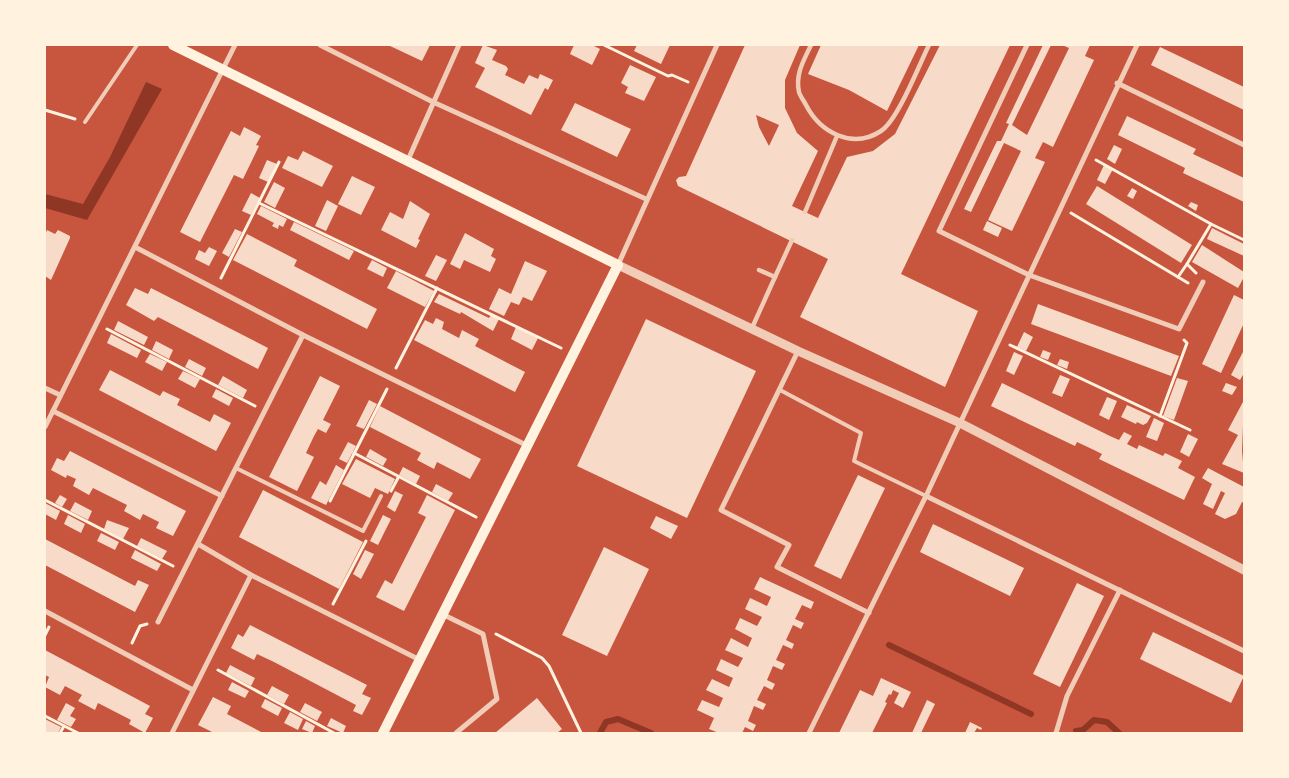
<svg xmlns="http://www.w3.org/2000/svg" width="1289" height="778" font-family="'Noto Serif',serif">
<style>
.water{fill:#8f3625}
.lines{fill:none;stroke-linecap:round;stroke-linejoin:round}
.stream{stroke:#8f3625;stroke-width:6}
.building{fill:#f7dbc8;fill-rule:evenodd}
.path{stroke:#fff3e0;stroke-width:3}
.service{stroke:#f1ccb7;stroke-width:4}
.pedestrian{stroke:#f1ccb7;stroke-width:4.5}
.minor{stroke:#f1ccb7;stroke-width:5}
.tertiary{stroke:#f1ccb7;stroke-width:9}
.secondary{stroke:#fff3e0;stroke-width:10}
</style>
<rect width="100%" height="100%" fill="#c8553d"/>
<path class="water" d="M146 82 162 89 87 220 45 208V194L83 204 110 157Z"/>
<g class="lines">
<g class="stream">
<path d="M889 645 1031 714"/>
<path d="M1076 731 1083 730 1094 720 1107 722 1119 733"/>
<path d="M600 733 606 722 618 719 651 733"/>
</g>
</g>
<g class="building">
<path d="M388 45H430L422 61Z"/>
<path d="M483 45 497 50 492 60 506 66 508 69 505 75 524 84 529 75 538 79 540 74 553 80 548 90 545 88 531 115 475 87 485 68 475 63Z"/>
<path d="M574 45H592L600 49 592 65 570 54Z"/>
<path d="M637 45H670L661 64 634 51Z"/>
<path d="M745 45H800L785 80V108L797 133 818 151 792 206 818 218 847 157 873 151 895 134 940 45H1010L901 274 978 311 945 387 800 317 828 259 678 186 676 180 679 177 686 176ZM756 115 779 125 769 146 759 127Z"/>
<path d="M821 45H919L887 111 849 90 808 74Z"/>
<path d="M1043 45H1051L1012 125 1027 135 1069 48 1062 45H1090L1085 56 1094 60 1053 147 1043 142 1035 158 1045 162 1012 231 988 220 1021 151 1004 143 971 212 964 209 997 141H1001L1009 124 1006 123Z"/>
<path d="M1160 47 1244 87V110L1151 65Z"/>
<path d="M630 65 656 77 644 101 625 93 628 87 621 83Z"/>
<path d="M575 103 631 129 617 157 561 130Z"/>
<path d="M1127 116 1196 149 1193 154 1244 178V202L1183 173 1185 168 1118 135Z"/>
<path d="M244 127 261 136 256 145 259 146 243 179 234 175 200 242 180 232 231 131 240 136Z"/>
<path d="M1114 145 1122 149 1115 164 1107 159Z"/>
<path d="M303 151 333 166 322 187 282 168 288 156 298 160Z"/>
<path d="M267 160 277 164 268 182 259 178Z"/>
<path d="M1104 165 1113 169 1105 184 1097 180Z"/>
<path d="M352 176 375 187 361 215 338 204Z"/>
<path d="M274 182 285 188 275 208 264 202Z"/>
<path d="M1097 186 1192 245 1181 263 1086 204Z"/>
<path d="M1132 188 1137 191 1133 199 1127 196Z"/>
<path d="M251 193 260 198 251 215 242 211Z"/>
<path d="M327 200 338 206 326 231 315 226Z"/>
<path d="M410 201 430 214 418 239 420 240 416 248 381 230 390 212 403 219Z"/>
<path d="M1191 202 1198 205 1196 211 1188 206Z"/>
<path d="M261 206 287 219 283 227 279 225 278 229 272 226 274 223 257 214Z"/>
<path d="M987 221 1002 228 998 237 983 230Z"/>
<path d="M294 222 354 251 349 260 290 230Z"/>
<path d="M1212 228 1244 244V256L1207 239Z"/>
<path d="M235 229 242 232 229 257 222 253Z"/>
<path d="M47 230 55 234 58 230 70 236V238L51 280 45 276V235Z"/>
<path d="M465 233 494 249 491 256 496 259 490 272 464 260 460 269 450 264Z"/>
<path d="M247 234 297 260 294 266 377 309 367 329 233 260Z"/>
<path d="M1202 245 1244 272V277L1238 288 1192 262Z"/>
<path d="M209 247 217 251 209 266 195 259 199 250 205 253Z"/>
<path d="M436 255 447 260 436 281 425 276Z"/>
<path d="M372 260 387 268 383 277 367 269Z"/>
<path d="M525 261 547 271 532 301 523 297 519 305 511 302 504 316 489 309 499 288 511 294Z"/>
<path d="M396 271 434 291 425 307 387 288Z"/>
<path d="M135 288 148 294 151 288 268 348 258 369 158 317 154 321 126 305Z"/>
<path d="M439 294 489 318 491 315 499 319 493 331 461 312 460 314 434 302Z"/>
<path d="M1234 295 1244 300V323L1221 373 1202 364Z"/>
<path d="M1038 304 1179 356 1171 376 1031 324Z"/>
<path d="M436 318 444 322 442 329 459 338 462 330 479 339 475 346 525 372 515 392 414 340 425 320 433 324Z"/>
<path d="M646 319 756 371 687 518 577 466Z"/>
<path d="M118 321 148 337 144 345 114 330Z"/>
<path d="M516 327 538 338 532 350 511 339Z"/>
<path d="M1024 332 1033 337 1026 351 1017 347Z"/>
<path d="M111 334 141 350 137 358 107 343Z"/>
<path d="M156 341 173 350 169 359 152 350Z"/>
<path d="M1043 350 1051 353 1048 360 1040 357Z"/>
<path d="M1244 350V373L1240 380 1231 375Z"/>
<path d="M1014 352 1023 356 1014 375 1006 371Z"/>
<path d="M150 354 167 362 162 371 145 362Z"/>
<path d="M189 359 206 368 202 376 185 367Z"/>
<path d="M1060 359 1069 362 1067 369 1057 365Z"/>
<path d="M110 370 160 396 163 391 180 399 177 405 210 422 214 414 231 423 216 451 99 390Z"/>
<path d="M183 371 200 379 195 388 178 379Z"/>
<path d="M1060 375 1070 379 1062 397 1052 393Z"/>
<path d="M223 376 247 390 243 398 218 385Z"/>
<path d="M320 376 340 386 323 420 331 424 326 433 318 429 314 436 306 453 314 457 297 491 269 477Z"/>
<path d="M1177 378 1188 381 1174 420 1163 416Z"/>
<path d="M1002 383 1110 436 1119 440 1124 432 1132 436 1127 444 1137 449 1139 445 1163 456 1165 453 1182 461 1178 468 1195 477 1184 500 1099 459 1102 454 1094 450 1077 442 1075 446 991 406Z"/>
<path d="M1226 383 1237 387 1232 395 1222 391Z"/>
<path d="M216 389 233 398 229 406 212 397Z"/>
<path d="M1107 397 1117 401 1109 420 1099 415Z"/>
<path d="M369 400 377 404 364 429 356 426Z"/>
<path d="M1244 400 1242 451 1244 473 1222 464 1238 435 1228 430Z"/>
<path d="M1127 405 1151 416 1147 423 1143 425 1137 422 1136 424 1121 417Z"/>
<path d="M380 406 481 459 470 479 437 462 434 469 417 460 421 453 370 427Z"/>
<path d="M1154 418 1164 423 1157 441 1146 437Z"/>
<path d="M1188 434 1198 439 1189 457 1180 452Z"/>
<path d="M348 442 356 446 347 463 339 459Z"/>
<path d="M370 449 387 459 383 466 366 457Z"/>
<path d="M70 451 186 511 173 536 156 528 159 522 143 514 140 520 124 511 127 505 93 488 89 495 73 486 76 479 67 475 66 478 51 470 57 458 64 461Z"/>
<path d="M356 459 395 479 388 494 375 488 370 498 342 484Z"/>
<path d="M336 465 344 470 326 505 311 498 320 481 326 485Z"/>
<path d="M403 467 420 476 416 484 399 475Z"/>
<path d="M1208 468 1244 487V503L1242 502 1236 514 1225 519 1215 514 1225 493 1221 491 1213 509 1203 504 1212 484 1202 478Z"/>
<path d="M858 475 885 488 841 579 814 566Z"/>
<path d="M436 484 453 493 448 501 432 492Z"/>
<path d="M263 490 363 542 339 589 239 537Z"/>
<path d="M395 491 403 495 395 512 387 507Z"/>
<path d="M60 495 67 499 62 507 55 503Z"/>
<path d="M427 495 455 510 404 611 376 597 385 580 392 584 426 517 418 513Z"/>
<path d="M75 502 92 511 88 520 70 511Z"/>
<path d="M45 503 60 511 56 520 45 514Z"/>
<path d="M68 515 85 524 81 533 64 524Z"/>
<path d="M383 515 391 519 378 545 370 541Z"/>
<path d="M656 516 678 526 671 539 650 528Z"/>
<path d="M107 520 129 528 123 539 104 529Z"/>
<path d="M933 524 1024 568 1010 596 920 552Z"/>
<path d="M101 533 119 542 115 550 97 541Z"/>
<path d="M141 538 167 551 162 559 137 546Z"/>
<path d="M45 539 135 586 138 580 149 585 135 612 45 565Z"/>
<path d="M604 547 649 569 607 656 562 635Z"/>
<path d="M135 550 161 564 157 571 131 558Z"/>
<path d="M365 550 374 554 361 579 353 574Z"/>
<path d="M760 577 814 602 811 609 802 605 795 619 804 623 801 629 793 625 786 640 794 644 792 649 783 645 776 660 785 664 782 670 773 666 767 680 775 684 772 690 764 686 757 700 766 704 763 710 754 706 748 721 756 725 753 731 745 727 742 733H719L709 729 714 718 697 710 702 700 719 707 723 698 706 690 712 679 729 687 733 678 716 670 721 659 738 667 743 658 725 650 731 638 748 647 752 638 735 629 740 618 757 626 762 617 745 609 750 598 767 606 771 597 754 589Z"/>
<path d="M1077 583 1104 596 1060 687 1033 674Z"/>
<path d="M250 625 367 685 362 694 371 698 362 715 353 711 356 705 274 662 257 654 254 660 231 648 238 634 243 637Z"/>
<path d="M1153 632 1244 676 1231 703 1140 659Z"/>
<path d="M45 650 150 706 145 714 153 718 145 733 129 724 131 720 98 703 95 710 78 701 82 695 65 686 60 695 45 687 49 677 45 675Z"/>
<path d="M230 665 255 678 251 686 226 673Z"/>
<path d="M881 678 911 692 903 708 894 703 899 693 893 690 891 695 889 694 885 702 887 703 872 733H839L860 690 873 696Z"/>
<path d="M232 682 249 691 245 698 228 690Z"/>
<path d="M272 686 289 695 284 704 267 695Z"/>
<path d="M213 697 231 706 227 714 263 733H214L198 725Z"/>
<path d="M537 698 562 729 557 733H495Z"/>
<path d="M265 699 282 708 278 716 261 707Z"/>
<path d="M927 700 935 704 921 733H912Z"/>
<path d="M66 703 75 708 70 716 76 719 71 727 57 720Z"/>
<path d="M305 703 322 712 317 721 300 712Z"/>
<path d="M290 712 303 719 298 730 284 723Z"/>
<path d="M331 718 346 726 343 733 327 726Z"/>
<path d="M45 719 61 727 58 733H45Z"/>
<path d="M306 721 315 726 312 733 302 729Z"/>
<path d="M970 722 982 728 981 730 977 728 974 733H965Z"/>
</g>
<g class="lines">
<g class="path">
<path d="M604 45 668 76 672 75 688 82"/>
<path d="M45 110 75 119"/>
<path d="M1096 160 1211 224 1244 240"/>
<path d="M259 203 561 348"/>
<path d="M1071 213 1188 283"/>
<path d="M1196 273 1187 264 1211 224"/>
<path d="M1178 277 1187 264"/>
<path d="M221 278 279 162"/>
<path d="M107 329 255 406"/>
<path d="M1010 345 1190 430"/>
<path d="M396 368 437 288"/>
<path d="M1160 416 1187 343 1184 340"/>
<path d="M354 453 476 517"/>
<path d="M391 491 398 478"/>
<path d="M45 500 173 566"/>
<path d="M330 501 387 389"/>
<path d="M333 604 366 541"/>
<path d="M496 634 542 658 549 666 581 733"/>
<path d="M45 635 49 627"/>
<path d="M132 643 140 626 147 624"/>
<path d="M218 670 334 733"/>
<path d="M45 716 78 733"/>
<path d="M60 733 64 726"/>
</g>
<g class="service">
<path d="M85 122 137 45"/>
<path d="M780 390 861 433 854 461 926 496"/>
<path d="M236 468 363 531 381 496"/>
</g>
<g class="pedestrian">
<path d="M811 45C804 60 795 74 799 92 800 96 804 101 806 105 820 132 852 150 881 131 898 120 919 65 929 45"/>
<path d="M805 212 837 136"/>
<path d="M775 277 792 240"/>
<path d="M752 328 775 277 759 270"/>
</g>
<g class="minor">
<path d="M320 45 433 102 646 199"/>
<path d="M1027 45 939 231 1029 275 1179 329 1203 282"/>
<path d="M1117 83 1244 145"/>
<path d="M408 160 459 45"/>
<path d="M135 247 303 335 528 446"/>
<path d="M618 265 717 45"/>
<path d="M798 351 721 510 789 545 777 567 869 613"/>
<path d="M45 388 60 395"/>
<path d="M53 411 222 496"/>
<path d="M45 427 235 45"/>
<path d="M926 496 1244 651"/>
<path d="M198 544 251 575 420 660"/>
<path d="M45 611 193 690"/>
<path d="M444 615 483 634 497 699 456 733"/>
<path d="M158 622 303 335"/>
<path d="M172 733 251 575"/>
<path d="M809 733 926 496 1137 45"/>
<path d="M1056 733 1067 696 1120 590"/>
</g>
<path class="tertiary" d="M618 265 798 351 960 423 1244 570"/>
<path class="secondary" d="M173 45 618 265 383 733"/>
</g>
<rect width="1289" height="778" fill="none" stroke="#fff3e0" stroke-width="92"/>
</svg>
